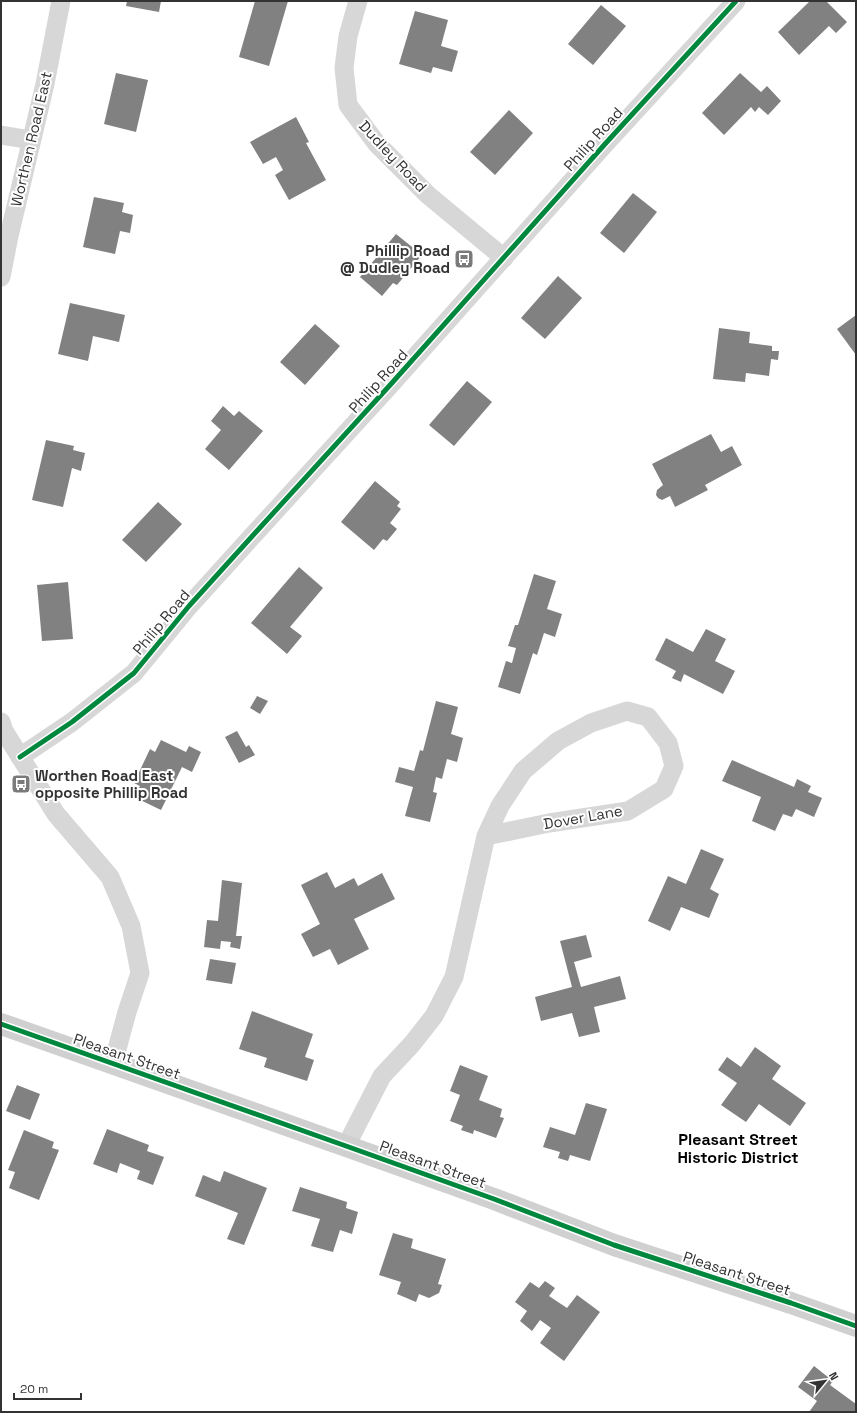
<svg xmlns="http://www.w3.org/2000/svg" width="857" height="1413" font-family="'Space Grotesk',sans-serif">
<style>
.building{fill:#818181}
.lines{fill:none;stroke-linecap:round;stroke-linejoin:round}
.street{stroke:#d7d7d7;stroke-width:19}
.secondary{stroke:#d0d0d0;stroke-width:22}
.cycleway-casing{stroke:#fff;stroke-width:8}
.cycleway{stroke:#00873e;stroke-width:5}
.labels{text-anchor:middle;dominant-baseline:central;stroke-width:4;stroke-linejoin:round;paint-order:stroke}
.street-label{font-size:15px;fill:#333;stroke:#fff}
.poi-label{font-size:15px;font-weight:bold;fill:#333;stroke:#fff;text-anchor:end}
.neighbourhood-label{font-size:16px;font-weight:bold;fill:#000;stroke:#fff}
</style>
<rect width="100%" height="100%" fill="#fff"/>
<g class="building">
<path d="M127 1H161L159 12 126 6Z"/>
<path d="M255 1H288L269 66 239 57Z"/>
<path d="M810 1H826L847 22 836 33 829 26 799 55 778 32Z"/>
<path d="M601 5 626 26 593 65 568 44Z"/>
<path d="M415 11 448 20 441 46 458 51 452 72 433 67 431 73 399 64Z"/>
<path d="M116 73 148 80 136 132 104 124Z"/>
<path d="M740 73 761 92 767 86 781 101 768 115 759 107 755 112 751 107 724 135 702 113Z"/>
<path d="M509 110 533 133 495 175 470 152Z"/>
<path d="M296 117 309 142 306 143 326 180 289 200 275 175 283 170 276 157 263 164 250 142Z"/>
<path d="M633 193 657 212 624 253 600 233Z"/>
<path d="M94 197 124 203 122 212 133 215 130 233 120 231 115 254 83 247Z"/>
<path d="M396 234 422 255 397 285 393 283 382 296 360 277Z"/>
<path d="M558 276 582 298 545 339 521 318Z"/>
<path d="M70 303 125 315 119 342 93 336 88 361 58 354Z"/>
<path d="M856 315V355L837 329Z"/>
<path d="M315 324 340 346 305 385 280 362Z"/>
<path d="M719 328 750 332 749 343 772 346V351H779L778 360 771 359 769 376 746 373 745 382 713 379Z"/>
<path d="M467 381 492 402 454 446 429 425Z"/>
<path d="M223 406 234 416 239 411 263 431 229 470 205 449 221 430 211 421Z"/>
<path d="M711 434 721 452 732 446 742 465 705 485 708 490 675 507 670 496 662 500 658 498 656 495 657 490 663 485 652 464Z"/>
<path d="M46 440 74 446 73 450 85 453 81 471 72 468 63 507 32 500Z"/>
<path d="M375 481 400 502 397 506 401 509 390 523 397 529 387 541 383 539 374 550 341 522Z"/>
<path d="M158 502 182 524 146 562 122 540Z"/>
<path d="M299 567 323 588 290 627 302 636 287 654 251 623Z"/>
<path d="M534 574 556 581 547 609 562 614 555 637 544 633 537 655 533 653 520 694 498 687 506 661 512 663 516 648 508 646 515 625H518Z"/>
<path d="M68 582 73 639 42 641 37 585Z"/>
<path d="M706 629 726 639 715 661 735 671 723 694 684 674 681 682 672 678 676 671 655 660 666 638 693 652Z"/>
<path d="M257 696 268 701 260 714 250 708Z"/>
<path d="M436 701 458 707 451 734 463 738 457 762 447 759 442 779 436 777 433 792 437 793 430 822 405 816 413 787 395 782 399 767 414 771 420 750 423 751Z"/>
<path d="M237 731 246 747 249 745 255 755 239 763 225 737Z"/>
<path d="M161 740 186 752 189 746 201 752 192 772 182 767 161 810 134 797 140 786 134 783 150 749 155 752Z"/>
<path d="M732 760 794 787 797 779 811 786 808 792 822 798 814 817 796 809 792 817 783 814 775 831 752 821 761 797 722 781Z"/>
<path d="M701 849 724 859 710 889 719 894 709 918 681 907 670 931 648 921 668 876 686 884Z"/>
<path d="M327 872 335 888 354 878 358 886 382 873 395 899 354 919 369 949 338 965 330 949 313 957 301 934 320 924 301 885Z"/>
<path d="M222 880 242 883 236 936H242L240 949 230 947 231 942 221 941 220 949 204 947 207 920 218 921Z"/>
<path d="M586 935 592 957 574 962 581 987 620 976 626 999 594 1007 600 1032 579 1037 572 1013 541 1021 535 997 572 987 560 941Z"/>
<path d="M210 959 236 963 232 984 206 980Z"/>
<path d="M252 1011 313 1034 305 1057 314 1060 307 1081 264 1067 267 1058 239 1049Z"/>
<path d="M755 1047 781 1066 772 1079 806 1103 790 1126 759 1104 746 1122 721 1105 737 1083 718 1070 727 1057 741 1067Z"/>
<path d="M460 1065 488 1076 479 1100 502 1109 500 1117 504 1118 496 1138 474 1130 473 1134 461 1130 463 1126 450 1121 460 1095 450 1091Z"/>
<path d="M17 1085 40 1094 30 1120 6 1111Z"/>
<path d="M586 1103 607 1109 590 1161 570 1155 568 1161 558 1158 560 1152 543 1147 550 1127 575 1135Z"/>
<path d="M107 1129 149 1145 147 1151 164 1157 153 1185 137 1179 140 1171 120 1163 117 1173 93 1164Z"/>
<path d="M24 1130 54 1142 52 1148 59 1150 39 1200 9 1188 15 1172 8 1170Z"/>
<path d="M224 1171 267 1188 244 1245 227 1239 238 1213 195 1196 203 1175 220 1182Z"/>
<path d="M300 1187 347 1202 346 1208 358 1212 352 1234 340 1230 333 1252 311 1246 320 1219 292 1211Z"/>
<path d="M393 1233 413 1239 411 1248 446 1259 438 1284 442 1285 439 1293 429 1298 419 1294 416 1302 397 1294 401 1282 379 1275Z"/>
<path d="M545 1281 555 1288 549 1296 567 1308 577 1295 600 1312 564 1361 540 1343 551 1328 540 1320 532 1331 520 1321 527 1311 515 1302 530 1282 539 1288Z"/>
<path d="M814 1366 833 1381 830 1385 856 1404V1412H809L817 1401 798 1387Z"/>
</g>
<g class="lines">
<g class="street">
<path d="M358 1 348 36 344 68 348 105 377 144 428 195 504 258"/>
<path d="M1 135 31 140"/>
<path d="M1 277 9 236 45 84 61 1"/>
<path d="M1 722 4 731 56 814 110 877 131 926 140 973 127 1012 113 1064"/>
<path d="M20 757 72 722 134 673 189 606 256 532 391 384 605 144 736 1"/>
<path d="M346 1146 382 1076 412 1044 434 1016 454 977 486 836 500 806 523 771 558 741 591 723 627 711 648 717 668 743 674 766 664 789 628 811 549 823 486 836"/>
</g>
<path class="secondary" d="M1 1024 346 1146 494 1199 614 1245 791 1303 856 1326"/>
<defs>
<g id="cycleway">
<path d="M20 757 72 722 134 673 189 606 256 532 391 384 605 144 736 1"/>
<path d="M1 1024 346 1146 494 1199 614 1245 791 1303 856 1326"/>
</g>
</defs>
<use href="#cycleway" class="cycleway-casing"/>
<use href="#cycleway" class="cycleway"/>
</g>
<defs>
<symbol id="bus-square" viewBox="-11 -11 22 22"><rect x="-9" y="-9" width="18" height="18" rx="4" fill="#7a7a7a" stroke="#fff"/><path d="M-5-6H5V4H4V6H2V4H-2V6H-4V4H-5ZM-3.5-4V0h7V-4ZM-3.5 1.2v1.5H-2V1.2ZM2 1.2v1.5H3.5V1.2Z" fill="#fff"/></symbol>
</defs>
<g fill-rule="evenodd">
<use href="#bus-square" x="453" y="248" width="22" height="22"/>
<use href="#bus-square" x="10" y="773" width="22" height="22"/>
</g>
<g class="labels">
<g class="street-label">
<text transform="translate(31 139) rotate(-77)">Worthen Road East</text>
<text transform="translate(593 139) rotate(-48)">Philip Road</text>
<text transform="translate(393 156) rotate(47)">Dudley Road</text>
<text transform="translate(378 381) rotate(-48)">Philip Road</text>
<text transform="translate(161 622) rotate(-50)">Philip Road</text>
<text transform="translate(583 817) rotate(-10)">Dover Lane</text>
<text transform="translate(127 1056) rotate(19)">Pleasant Street</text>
<text transform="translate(433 1164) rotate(20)">Pleasant Street</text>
<text transform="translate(737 1273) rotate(18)">Pleasant Street</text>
</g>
<g class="poi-label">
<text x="450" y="250">Phillip Road<tspan x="450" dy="17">@ Dudley Road</tspan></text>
<text x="35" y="775" text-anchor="start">Worthen Road East<tspan x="35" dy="17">opposite Phillip Road</tspan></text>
</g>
<g class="neighbourhood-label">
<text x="738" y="1139">Pleasant Street<tspan x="738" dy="18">Historic District</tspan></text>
</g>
</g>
<rect width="857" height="1413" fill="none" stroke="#333333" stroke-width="4"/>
<g transform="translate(825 1381) rotate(61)" stroke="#ffffff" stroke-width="3" paint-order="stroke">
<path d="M0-3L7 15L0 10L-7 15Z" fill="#333333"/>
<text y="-6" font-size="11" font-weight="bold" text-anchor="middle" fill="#333333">N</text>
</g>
<path d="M14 1393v6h67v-6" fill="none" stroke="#333333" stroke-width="2"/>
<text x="20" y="1393" font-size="12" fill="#333333" stroke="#ffffff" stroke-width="3" paint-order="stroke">20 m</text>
</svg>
